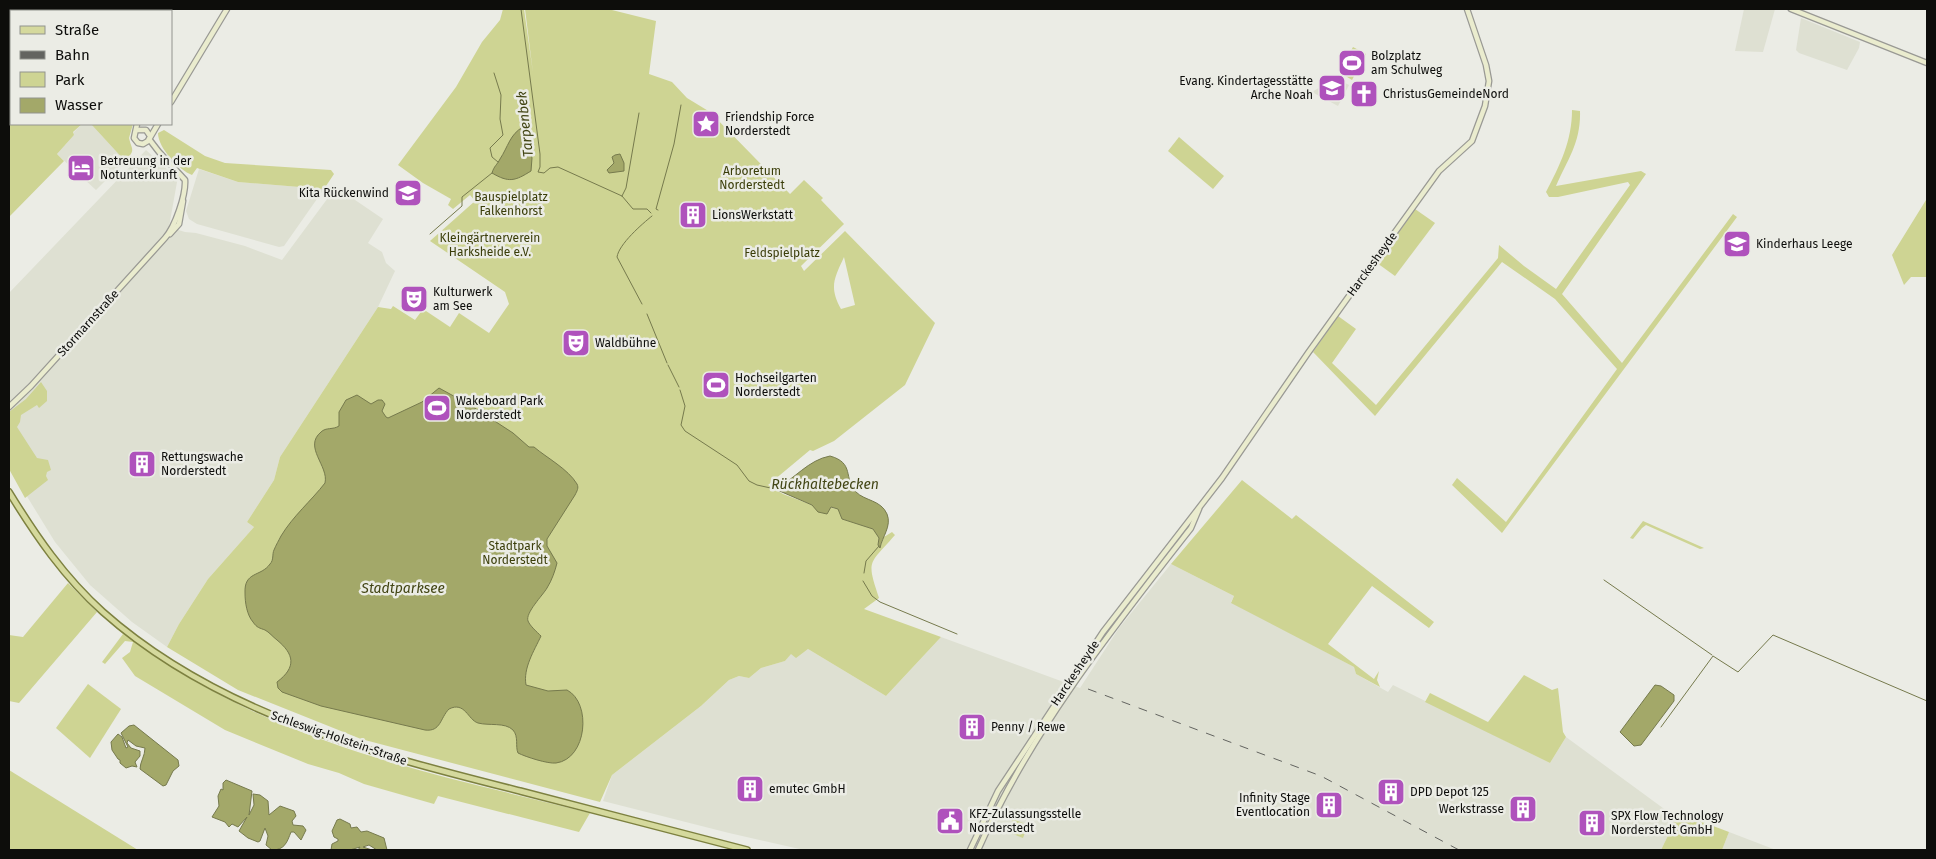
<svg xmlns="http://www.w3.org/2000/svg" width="1936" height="859" font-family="'Fira Sans',sans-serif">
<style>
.built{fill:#dee0d2}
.green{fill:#ced493;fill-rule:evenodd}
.water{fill:#a3a869;stroke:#767a4d}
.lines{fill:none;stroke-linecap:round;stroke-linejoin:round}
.stream{stroke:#767a4d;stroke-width:1}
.secondary-casing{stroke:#999994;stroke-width:7}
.primary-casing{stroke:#7d8140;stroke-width:8}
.secondary{stroke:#eaecce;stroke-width:4.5}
.primary{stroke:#d5d99d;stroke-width:5}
.rail{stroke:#636460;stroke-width:1;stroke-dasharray:9 9;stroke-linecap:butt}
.labels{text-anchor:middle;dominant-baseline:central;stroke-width:5;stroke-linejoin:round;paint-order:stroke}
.poi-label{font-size:12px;fill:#0d0d0b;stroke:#ebece5;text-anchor:start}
.park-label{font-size:12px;fill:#3a3d09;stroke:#ebece5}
.street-label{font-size:12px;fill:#0d0d0b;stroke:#ebece5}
.water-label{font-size:14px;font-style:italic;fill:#424514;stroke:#ebece5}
</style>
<rect width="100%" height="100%" fill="#ebece5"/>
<g class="built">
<path d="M1744 9H1775L1763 52 1735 51Z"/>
<path d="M1801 18 1860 42 1859 48 1847 70 1799 53 1796 50Z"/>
<path d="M1335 78 1349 85 1338 106 1312 92Z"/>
<path d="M82 124H91L125 161 96 190 57 154 74 135 73 133Z"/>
<path d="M146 150 174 176 177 182 169 227 185 232 196 233 245 246 282 260 336 187 383 219 368 243 382 252 386 263 395 271 378 307 280 457 274 480 247 522 254 527 208 579 179 624 167 647 132 622 90 585 55 542 12 472 9 464V293Z"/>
<path d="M199 169 238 182 324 189 284 246 279 247 197 224 189 219 186 211Z"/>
<path d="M1171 564 1234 596 1231 602 1354 667 1356 674 1388 692 1393 685 1550 763 1566 737 1667 811 1679 813 1661 850H804L729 833 603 801 612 775 701 706 729 680 739 676 749 678 761 668 785 661 791 653 796 657 808 649 886 696 941 637 1080 688 1119 628Z"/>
<path d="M1729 832 1776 850H1722Z"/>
</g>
<g class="green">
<path d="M503 9H524L533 73 525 9H608L656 21 649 74 672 82 687 98 710 112 790 194 804 180 823 198 821 200 844 224 801 266 804 271 845 231 935 323 905 385 834 441 813 451 810 450 768 485 783 494 812 505 839 509 842 519 873 529 879 538 878 545 880 547 884 537 892 532 895 535C869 565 866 559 879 598L864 609 941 637 886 696 808 649 796 658 791 654 785 661 761 668 749 678 739 676 729 680 701 706 612 775 600 802 361 739 238 690 167 647 179 624 208 579 254 527 247 522 274 480 280 457 378 307 391 309 393 306 415 320 423 309 450 327 459 313 489 333 509 304 505 292 430 241 475 201 470 195 453 209 448 205 451 199 423 183 398 165 456 87 482 42 500 20ZM844 257 855 305 841 309C829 287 834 279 844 257Z"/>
<path d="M11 35V124H82L73 132 74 135 57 154 64 161 9 217V36Z"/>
<path d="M1353 47 1366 54 1352 80 1339 72Z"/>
<path d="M1572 110 1580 111C1581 142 1568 159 1556 186L1641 171 1646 174 1562 294 1622 363 1733 214 1737 217 1502 533 1452 485 1457 478 1506 522 1617 369 1555 299 1502 262 1375 416 1313 352 1338 316 1356 329 1332 363 1376 405 1498 258 1499 245 1524 266 1556 289 1630 185 1628 182 1558 197H1549L1546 192C1560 165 1572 141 1572 110Z"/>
<path d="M91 124H133L129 138C132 151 136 149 125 161Z"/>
<path d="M164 130 205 156 225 163 331 170 334 174 324 189 238 182 197 168 192 175C179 170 158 148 158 133Z"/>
<path d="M1179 137 1224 176 1213 189 1168 151Z"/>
<path d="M1926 200H1927V277H1911L1904 285 1892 255Z"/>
<path d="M1415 209 1435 223 1395 276 1377 263Z"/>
<path d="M41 382 47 391V401L39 408 37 405 21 415 20 422 17 427 37 458 48 460 51 470 47 472 46 476 48 480 25 498 9 469V412L26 399Z"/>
<path d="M1242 480 1292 519 1296 515 1434 622 1429 628 1372 586 1328 644 1374 679 1379 671 1377 680 1380 687 1356 674 1354 667 1231 603 1234 596 1171 564Z"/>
<path d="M1643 521 1704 548 1700 549 1646 525 1642 528 1633 539 1630 538Z"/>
<path d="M68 583 97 612 19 703 9 701V635L23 637Z"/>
<path d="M106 619C145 648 183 677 226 698 340 757 467 782 590 813L579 832 438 796 434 804 364 784 339 773 308 764 225 730 135 676 122 658 130 652 133 642 125 641 105 664 102 662 123 634Z"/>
<path d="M1524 675 1552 690 1558 688 1563 732 1566 737 1550 763 1425 702 1430 693 1488 722Z"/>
<path d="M88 684 121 709 90 758 56 728Z"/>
<path d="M9 770 138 850H9Z"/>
<path d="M1679 813 1729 832 1722 850H1661Z"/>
<path d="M1013 819 1028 825 1023 838 1008 832Z"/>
</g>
<g class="water">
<path d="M523 127 528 129V140L532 158 531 171C515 181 509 183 492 173 494 166 497 165 500 159 508 147 510 134 523 127Z"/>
<path d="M620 154 624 163V171L609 173 607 170 614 163 612 157 615 155Z"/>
<path d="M439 388 470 405 513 433 529 447H534C547 458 568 469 577 484 579 488 577 491 575 495L547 539V546L557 563C555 571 552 580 547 588 543 595 525 613 528 621 530 626 537 632 541 636 534 651 523 668 526 685L548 691 567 690C592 703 587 759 556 763 548 764 526 757 518 753 515 746 519 737 513 730 505 722 489 726 478 723 468 720 465 701 449 709 440 718 441 732 425 730L321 706 282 692 278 688 277 682C297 667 294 654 277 640 273 637 269 632 265 630 260 628 257 628 253 622 247 615 245 603 245 593 244 571 261 577 270 564 274 560 272 554 274 550 276 545 279 540 281 536 293 516 311 501 325 483 329 466 303 447 321 432 326 427 333 430 339 426V412L346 400 357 395 371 404 378 400H382L385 404 382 411 386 417 388 418 422 402Z"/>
<path d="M830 456C855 463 843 478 856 492 865 501 881 500 887 514 892 526 882 537 880 548L878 545 879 538 873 529 842 519 838 509 831 507 827 514 818 512 812 505 775 489C795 479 808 460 830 456Z"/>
<path d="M1655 685 1661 686 1674 695V701L1641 745 1634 746 1620 732Z"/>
<path d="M134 725 178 760 179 766 173 771 166 785 163 786 140 769C140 762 145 756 145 748L136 746 128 740 127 743 131 748 140 751V756L135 762 137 767 132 766 126 768 120 763V760L118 759 112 750 111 742 118 734 122 737 126 748 128 747 121 733 129 726Z"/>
<path d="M226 780 252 791 249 815 254 805 253 794 260 795 268 801 269 815 280 806 294 811 296 816 292 821 293 825 303 826 306 830 301 840 294 832H291C287 842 285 850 272 850L266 845 268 836 265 828 260 841 258 842 248 838 239 831 247 817 238 827 232 824 229 827 225 822 212 817 219 806 218 796 221 789 223 790V783Z"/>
<path d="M340 819 350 824 351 828 357 827 361 832 367 831 384 838 387 850H377L369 845 363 847 372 850H358L360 847 350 850H331L332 844 338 841V839L334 837 332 831 337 820Z"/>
</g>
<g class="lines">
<g class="stream">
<path d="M521 9 540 154V167L538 172 544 173 550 168 558 167 622 196 633 209H647L651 213"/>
<path d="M494 73 501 95 500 119 503 135 490 148 492 157 498 162"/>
<path d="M622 196 626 188 639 113"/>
<path d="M658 210 656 209 674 144 681 105"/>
<path d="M430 234 462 206V197L492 173"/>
<path d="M642 304 617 257C619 244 642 224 652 216"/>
<path d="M647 314 667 363"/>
<path d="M668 365 679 387"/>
<path d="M680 390 685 406 681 425 685 431 737 465 749 481 757 485 775 489"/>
<path d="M864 573 866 561 879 546"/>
<path d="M1604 580 1712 655"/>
<path d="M863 581 872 596 880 602 957 634"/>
<path d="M1661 727 1713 656 1738 672 1773 635 1927 701"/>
</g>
<defs>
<g id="secondary">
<path d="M129 9V11"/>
<path d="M1791 9 1927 63"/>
<path d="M171 102 227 9"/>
<path d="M137 124 134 138 138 143 143 144 148 141 158 124"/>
<path d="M137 130H146L150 136"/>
<path d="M170 234 179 224 183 201"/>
<path d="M9 407 31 386 165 238C175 227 186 195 185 180L159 152 149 139"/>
<path d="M970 850 998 791 1103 632 1222 478 1308 353 1439 171 1472 141 1485 106 1489 81 1486 65 1467 9"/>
<path d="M978 850C1030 732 1112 629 1191 528L1199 509"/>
</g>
<path id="primary" d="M9 492C36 536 64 577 103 612 219 715 374 754 520 791 596 811 671 830 747 850"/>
</defs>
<use href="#secondary" class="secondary-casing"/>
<use href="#primary" class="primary-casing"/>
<use href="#secondary" class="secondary"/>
<use href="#primary" class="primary"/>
<path class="rail" d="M1088 689 1321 776 1459 850"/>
</g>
<defs>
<symbol id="stadium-square" viewBox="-11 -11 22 22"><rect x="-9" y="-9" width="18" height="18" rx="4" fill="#af52bc" stroke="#ebece5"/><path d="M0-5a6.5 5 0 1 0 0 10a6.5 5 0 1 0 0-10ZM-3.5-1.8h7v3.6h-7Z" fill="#fff"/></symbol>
<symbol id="school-square" viewBox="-11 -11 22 22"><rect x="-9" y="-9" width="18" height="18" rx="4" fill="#af52bc" stroke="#ebece5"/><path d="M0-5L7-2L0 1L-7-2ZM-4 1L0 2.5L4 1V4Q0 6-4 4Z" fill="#fff"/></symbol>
<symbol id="church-square" viewBox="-11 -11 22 22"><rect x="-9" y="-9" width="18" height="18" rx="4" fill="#af52bc" stroke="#ebece5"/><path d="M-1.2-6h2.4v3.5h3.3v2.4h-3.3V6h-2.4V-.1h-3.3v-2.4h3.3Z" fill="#fff"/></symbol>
<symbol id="sight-square" viewBox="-11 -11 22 22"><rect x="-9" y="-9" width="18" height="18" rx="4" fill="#af52bc" stroke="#ebece5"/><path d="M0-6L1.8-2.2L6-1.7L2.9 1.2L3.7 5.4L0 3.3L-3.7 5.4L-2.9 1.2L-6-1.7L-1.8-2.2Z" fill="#fff"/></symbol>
<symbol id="hotel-square" viewBox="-11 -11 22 22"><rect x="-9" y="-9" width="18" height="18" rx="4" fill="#af52bc" stroke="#ebece5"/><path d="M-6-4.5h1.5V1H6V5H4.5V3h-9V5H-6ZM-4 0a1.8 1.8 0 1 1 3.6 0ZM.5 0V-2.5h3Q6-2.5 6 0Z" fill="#fff"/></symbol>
<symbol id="building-square" viewBox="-11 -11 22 22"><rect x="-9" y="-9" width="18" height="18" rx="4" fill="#af52bc" stroke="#ebece5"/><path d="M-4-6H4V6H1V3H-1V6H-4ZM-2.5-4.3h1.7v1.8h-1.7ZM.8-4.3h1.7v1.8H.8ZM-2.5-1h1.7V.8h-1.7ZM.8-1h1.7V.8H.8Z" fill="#fff"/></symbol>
<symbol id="theatre-square" viewBox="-11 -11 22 22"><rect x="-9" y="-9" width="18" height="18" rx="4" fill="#af52bc" stroke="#ebece5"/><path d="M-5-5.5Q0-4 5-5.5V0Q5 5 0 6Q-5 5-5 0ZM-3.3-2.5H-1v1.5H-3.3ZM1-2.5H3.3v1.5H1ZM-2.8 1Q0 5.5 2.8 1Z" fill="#fff"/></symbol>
<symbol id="civic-square" viewBox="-11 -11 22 22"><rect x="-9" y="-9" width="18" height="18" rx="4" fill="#af52bc" stroke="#ebece5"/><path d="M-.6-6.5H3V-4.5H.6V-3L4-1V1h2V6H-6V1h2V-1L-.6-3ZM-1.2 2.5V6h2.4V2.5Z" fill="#fff"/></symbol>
</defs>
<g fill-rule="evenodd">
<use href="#stadium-square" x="1336" y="47" width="32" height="32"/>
<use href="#school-square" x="1316" y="72" width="32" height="32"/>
<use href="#church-square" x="1348" y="78" width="32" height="32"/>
<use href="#sight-square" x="690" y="108" width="32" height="32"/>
<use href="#hotel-square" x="65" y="152" width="32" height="32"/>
<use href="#school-square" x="392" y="177" width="32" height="32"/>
<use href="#building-square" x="677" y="199" width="32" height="32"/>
<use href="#school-square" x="1721" y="228" width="32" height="32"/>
<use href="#theatre-square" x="398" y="283" width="32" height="32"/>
<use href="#theatre-square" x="560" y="327" width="32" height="32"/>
<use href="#stadium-square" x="700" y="369" width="32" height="32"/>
<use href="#stadium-square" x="421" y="392" width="32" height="32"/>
<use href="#building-square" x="126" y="448" width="32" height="32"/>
<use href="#building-square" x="956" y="711" width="32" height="32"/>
<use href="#building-square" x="734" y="773" width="32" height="32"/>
<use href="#building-square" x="1375" y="776" width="32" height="32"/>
<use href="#building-square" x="1313" y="789" width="32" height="32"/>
<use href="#building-square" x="1507" y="793" width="32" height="32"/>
<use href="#civic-square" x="934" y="805" width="32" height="32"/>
<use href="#building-square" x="1576" y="807" width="32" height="32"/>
</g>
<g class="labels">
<g class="poi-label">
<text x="1371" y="56">Bolzplatz<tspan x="1371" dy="14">am Schulweg</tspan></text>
<text x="1313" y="81" text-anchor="end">Evang. Kindertagesstätte<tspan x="1313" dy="14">Arche Noah</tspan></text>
<text x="1383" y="94">ChristusGemeindeNord</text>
<text x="725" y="117">Friendship Force<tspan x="725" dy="14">Norderstedt</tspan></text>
<text x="100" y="161">Betreuung in der<tspan x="100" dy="14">Notunterkunft</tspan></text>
<text x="389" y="193" text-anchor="end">Kita Rückenwind</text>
<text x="712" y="215">LionsWerkstatt</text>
<text x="1756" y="244">Kinderhaus Leege</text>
<text x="433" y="292">Kulturwerk<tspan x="433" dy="14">am See</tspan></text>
<text x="595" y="343">Waldbühne</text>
<text x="735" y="378">Hochseilgarten<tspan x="735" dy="14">Norderstedt</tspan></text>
<text x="456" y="401">Wakeboard Park<tspan x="456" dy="14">Norderstedt</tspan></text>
<text x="161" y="457">Rettungswache<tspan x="161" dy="14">Norderstedt</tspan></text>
<text x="991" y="727">Penny / Rewe</text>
<text x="769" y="789">emutec GmbH</text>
<text x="1410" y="792">DPD Depot 125</text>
<text x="1310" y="798" text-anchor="end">Infinity Stage<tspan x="1310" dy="14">Eventlocation</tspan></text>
<text x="1504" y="809" text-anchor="end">Werkstrasse</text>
<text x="969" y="814">KFZ-Zulassungsstelle<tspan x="969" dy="14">Norderstedt</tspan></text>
<text x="1611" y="816">SPX Flow Technology<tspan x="1611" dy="14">Norderstedt GmbH</tspan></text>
</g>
<g class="park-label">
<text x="752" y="171">Arboretum<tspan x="752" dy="14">Norderstedt</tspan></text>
<text x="511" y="197">Bauspielplatz<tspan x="511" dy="14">Falkenhorst</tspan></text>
<text x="490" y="238">Kleingärtnerverein<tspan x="490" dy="14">Harksheide e.V.</tspan></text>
<text x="782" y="253">Feldspielplatz</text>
<text x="515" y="546">Stadtpark<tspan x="515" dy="14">Norderstedt</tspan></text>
</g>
<g class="street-label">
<text transform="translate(1372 264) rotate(-54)">Harckesheyde</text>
<text transform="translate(88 323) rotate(-48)">Stormarnstraße</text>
<text transform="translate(1075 673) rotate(-56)">Harckesheyde</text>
<text transform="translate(339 738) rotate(19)">Schleswig-Holstein-Straße</text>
</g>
<g class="water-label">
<text transform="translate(525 124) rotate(-96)">Tarpenbek</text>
<text x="825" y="484">Rückhaltebecken</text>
<text x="403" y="588">Stadtparksee</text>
</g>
</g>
<rect width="1936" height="859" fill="none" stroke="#0d0d0b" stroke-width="20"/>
<rect x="10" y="10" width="162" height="115" fill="#ebece5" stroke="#92938e"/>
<rect x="20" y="26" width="25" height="8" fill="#d5d99d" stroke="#92938e"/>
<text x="55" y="35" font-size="15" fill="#0d0d0b">Straße</text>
<rect x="20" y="51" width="25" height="8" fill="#636460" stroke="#92938e"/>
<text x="55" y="60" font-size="15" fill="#0d0d0b">Bahn</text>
<rect x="20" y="72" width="25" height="15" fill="#ced493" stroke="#92938e"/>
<text x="55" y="85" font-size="15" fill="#0d0d0b">Park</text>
<rect x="20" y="98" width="25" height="15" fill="#a3a869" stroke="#92938e"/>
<text x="55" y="110" font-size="15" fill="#0d0d0b">Wasser</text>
</svg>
